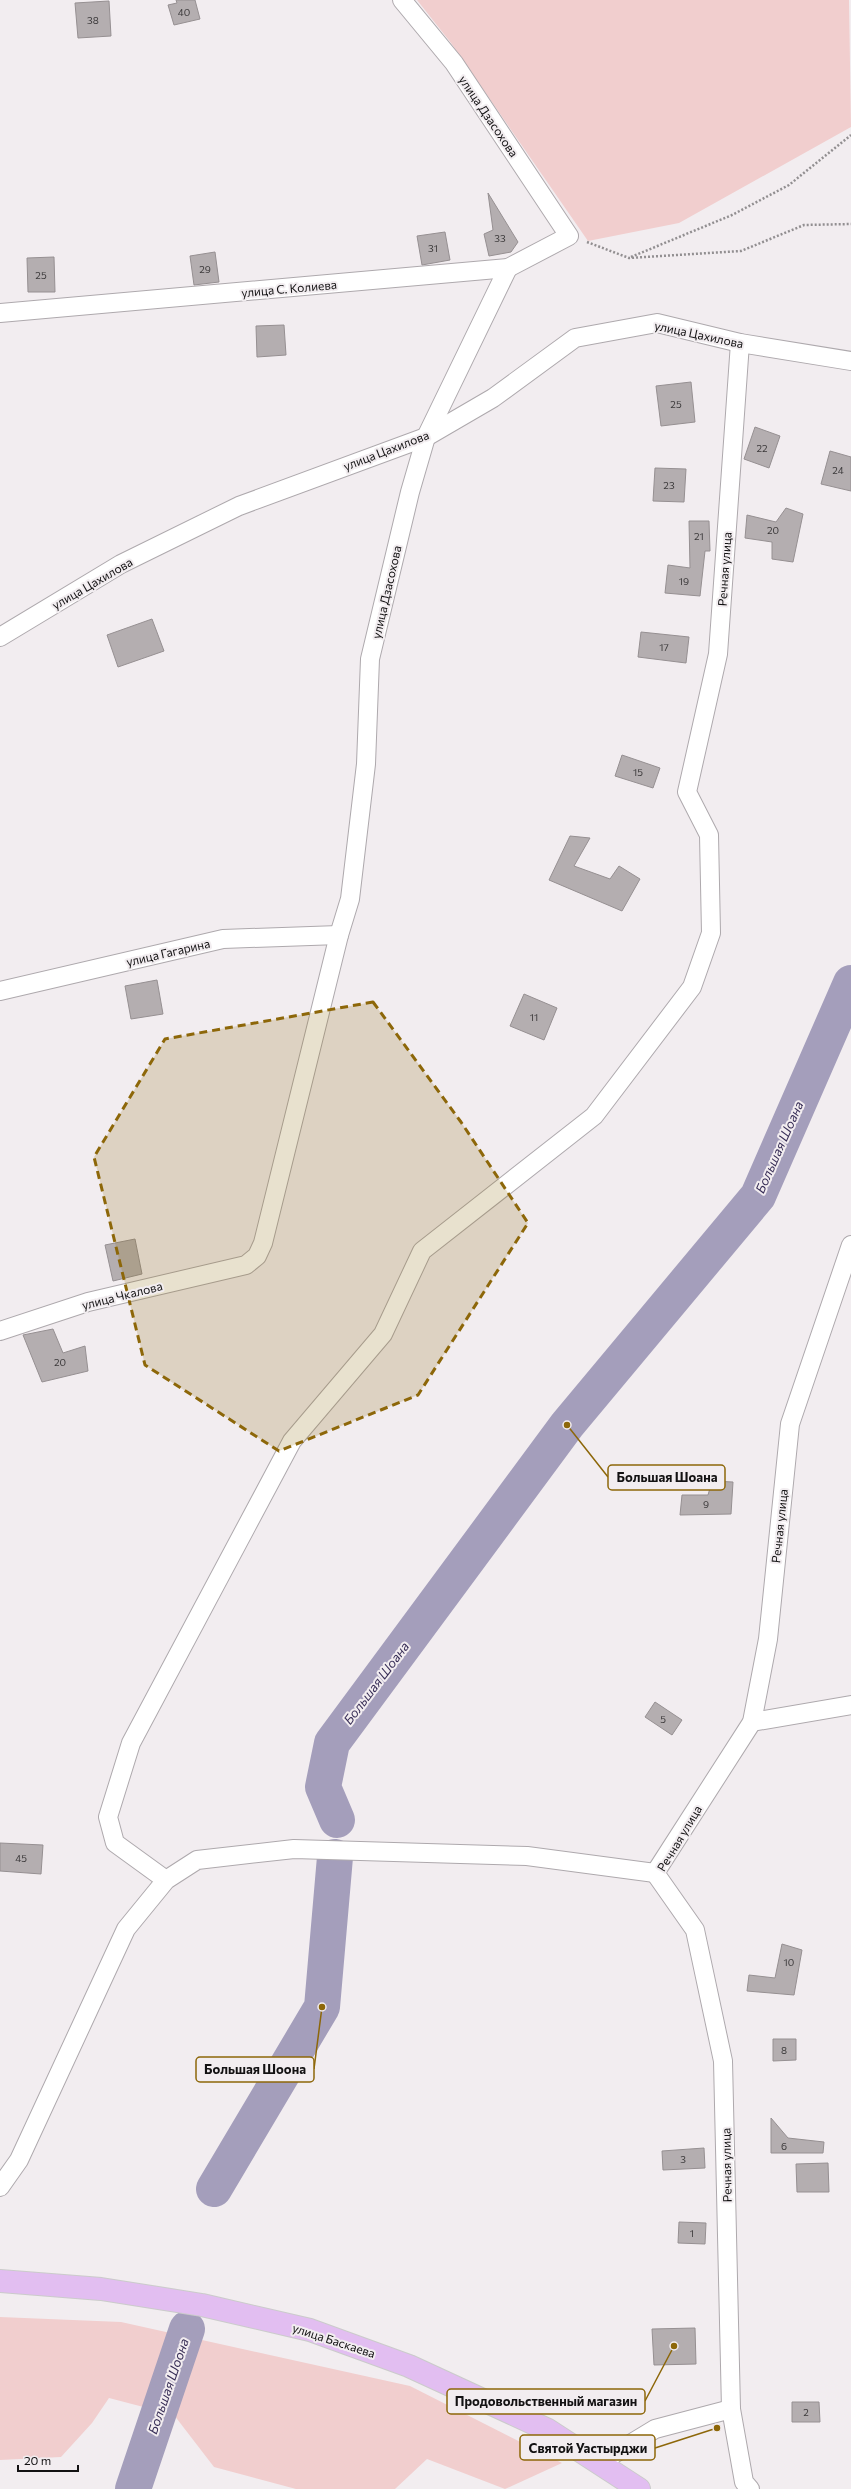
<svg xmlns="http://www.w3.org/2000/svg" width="851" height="2489" font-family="Commissioner,sans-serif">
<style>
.green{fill:#f1cece}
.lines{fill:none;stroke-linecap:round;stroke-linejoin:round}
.river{stroke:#a49ebb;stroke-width:36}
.building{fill:#b4aeb0;stroke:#969092}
.street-casing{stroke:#aea9ad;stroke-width:20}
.primary-casing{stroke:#cbcbcb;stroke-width:24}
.path{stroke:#928f91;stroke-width:2.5;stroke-dasharray:2 2;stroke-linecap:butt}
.street{stroke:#fff;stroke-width:18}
.primary{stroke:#e2bef1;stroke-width:22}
.marked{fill:#8d6709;fill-opacity:0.2;stroke:#8d6709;stroke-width:3;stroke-dasharray:8 5;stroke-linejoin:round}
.labels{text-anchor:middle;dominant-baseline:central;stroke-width:4;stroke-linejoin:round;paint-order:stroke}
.number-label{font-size:10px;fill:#3b393a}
.street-label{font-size:12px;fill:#131213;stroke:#f2edf0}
.water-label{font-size:13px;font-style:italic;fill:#372d56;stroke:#f2edf0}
.leader{fill:none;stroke:#8d6709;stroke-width:1.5}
.callout-dot{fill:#8d6709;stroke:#f2edf0;stroke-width:1.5}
.callout{fill:#f2edf0;stroke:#8d6709;stroke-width:1.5}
.callout-label{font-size:13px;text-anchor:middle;font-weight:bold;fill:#131213}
</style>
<rect width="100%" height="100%" fill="#f2edf0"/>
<g class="green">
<path d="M417 0H849L851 127 679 223 588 241 451 43Z"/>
<path d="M0 2317 121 2322 410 2386 562 2463 505 2489 427 2459 395 2489H296L214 2467 174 2415 109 2398 92 2423 61 2457 0 2460Z"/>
</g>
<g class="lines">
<g class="river">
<path d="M337 1820 323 1787 332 1743 567 1425 758 1196 851 983"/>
<path d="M214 2189 322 2007 335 1857"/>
<path d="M133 2489 187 2329"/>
</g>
</g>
<g class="building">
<path d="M176 0H195L200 19 174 25 168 5 177 3Z"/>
<path d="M109 1 111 36 78 38 75 3Z"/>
<path d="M488 193 518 242 511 252 489 256 484 234 493 230Z"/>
<path d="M445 232 450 260 422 265 417 236Z"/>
<path d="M215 252 219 282 194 285 190 256Z"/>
<path d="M54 257 55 292H28L27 258Z"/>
<path d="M284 325 286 355 257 357 256 326Z"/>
<path d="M691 382 695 422 661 426 656 386Z"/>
<path d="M755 427 780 436 769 468 744 459Z"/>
<path d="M830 451 851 457V491L821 484Z"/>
<path d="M655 468 686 469 684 502 653 501Z"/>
<path d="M786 508 803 514 793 562 772 559V542L745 538 747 515 776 522Z"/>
<path d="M689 521H709L710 551H705L700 596 665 593 668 565 690 568Z"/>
<path d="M152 619 164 651 118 667 107 635Z"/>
<path d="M641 632 689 637 686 663 638 657Z"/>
<path d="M622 755 660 768 653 788 615 776Z"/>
<path d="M570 836 590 838 574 866 610 879 619 866 640 879 622 911 549 880Z"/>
<path d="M157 980 163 1014 131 1019 125 986Z"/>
<path d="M524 994 557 1008 544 1040 510 1026Z"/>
<path d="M135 1239 142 1274 113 1281 105 1245Z"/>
<path d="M53 1329 63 1353 85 1346 88 1371 42 1382 23 1335Z"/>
<path d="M712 1481 733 1482 731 1514 680 1515 682 1495H708Z"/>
<path d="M655 1702 682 1720 672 1735 645 1717Z"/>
<path d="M0 1843 43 1845 41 1874 0 1871Z"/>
<path d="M782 1944 802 1950 794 1995 747 1991 749 1975 775 1978Z"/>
<path d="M773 2039H796V2060L773 2061Z"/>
<path d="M771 2118 788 2138 824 2142 823 2153H771Z"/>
<path d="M704 2148 705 2168 663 2170 662 2151Z"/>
<path d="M828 2163 829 2192H797L796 2164Z"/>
<path d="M679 2222 706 2223 705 2244 678 2243Z"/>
<path d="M695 2328 696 2364 654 2365 652 2329Z"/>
<path d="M792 2402H819L820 2422H792Z"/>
</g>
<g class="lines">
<defs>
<g id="street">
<path d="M0 313 508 268 569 236 454 63 402 0"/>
<path d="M0 637 121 564 239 506 426 437 493 398 575 338 657 323 740 343 851 361"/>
<path d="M0 991 223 939 339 935"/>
<path d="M0 1331 88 1302 246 1265 257 1256 263 1243 339 935 350 899 366 764 370 659 410 492 426 437 508 268"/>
<path d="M752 1722 851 1705"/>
<path d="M166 1880 115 1843 108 1817 131 1743 292 1441 383 1334 422 1251 594 1116 692 987 711 933 709 835 687 792 718 654 740 343"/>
<path d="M0 2187 19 2160 126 1929 166 1880 197 1860 294 1849 527 1856 655 1873"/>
<path d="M599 2463 655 2429 731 2409"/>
<path d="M750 2489 744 2482 731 2409 723 2061 695 1930 655 1873 752 1722 768 1639 790 1424 851 1245"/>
</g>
<path id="primary" d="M0 2281 101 2289 202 2305 310 2330 409 2366 548 2430 639 2489"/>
</defs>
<use href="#street" class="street-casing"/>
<use href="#primary" class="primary-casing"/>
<g class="path">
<path d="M587 242 629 258 741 251 804 225 851 224"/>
<path d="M631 257 732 215 789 185 851 135"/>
</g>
<use href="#street" class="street"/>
<use href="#primary" class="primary"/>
</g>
<path class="marked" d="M373 1002 461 1122 528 1223 418 1395 279 1451 145 1365 94 1157 165 1039Z"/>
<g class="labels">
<g class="number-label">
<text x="184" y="12">40</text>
<text x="93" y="20">38</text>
<text x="500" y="238">33</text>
<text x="433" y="248">31</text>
<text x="205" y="269">29</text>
<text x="41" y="275">25</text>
<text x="676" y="404">25</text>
<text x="762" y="448">22</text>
<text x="838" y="470">24</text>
<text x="669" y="485">23</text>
<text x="773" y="530">20</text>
<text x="699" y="536">21</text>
<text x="684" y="581">19</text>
<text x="664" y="647">17</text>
<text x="638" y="772">15</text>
<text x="534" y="1017">11</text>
<text x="60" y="1362">20</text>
<text x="706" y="1504">9</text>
<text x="663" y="1719">5</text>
<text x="21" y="1858">45</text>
<text x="789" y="1962">10</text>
<text x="784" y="2050">8</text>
<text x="784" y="2146">6</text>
<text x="683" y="2159">3</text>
<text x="692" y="2233">1</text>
<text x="806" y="2412">2</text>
</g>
<g class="street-label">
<text transform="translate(489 116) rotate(56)">улица Дзасохова</text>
<text transform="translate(289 288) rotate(-5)">улица С. Колиева</text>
<text transform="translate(699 334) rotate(12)">улица Цахилова</text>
<text transform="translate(386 450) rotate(-21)">улица Цахилова</text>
<text transform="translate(724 569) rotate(-86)">Речная улица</text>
<text transform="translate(92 583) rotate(-30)">улица Цахилова</text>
<text transform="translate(386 592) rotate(-77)">улица Дзасохова</text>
<text transform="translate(168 952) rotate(-13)">улица Гагарина</text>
<text transform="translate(122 1295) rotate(-14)">улица Чкалова</text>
<text transform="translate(779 1526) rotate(-84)">Речная улица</text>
<text transform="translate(679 1838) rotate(-59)">Речная улица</text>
<text transform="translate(726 2165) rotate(-91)">Речная улица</text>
<text transform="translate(334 2340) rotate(18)">улица Баскаева</text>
</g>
<g class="water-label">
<text transform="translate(779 1147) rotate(-66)">Большая Шоана</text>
<text transform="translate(376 1683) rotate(-53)">Большая Шоана</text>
<text transform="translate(168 2386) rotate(-71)">Большая Шоона</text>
</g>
</g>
<path class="leader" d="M567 1425L608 1477M322 2007L314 2069M674 2346L645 2401M717 2428L655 2448"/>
<g class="callout-dot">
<circle cx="567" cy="1425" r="4"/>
<circle cx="322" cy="2007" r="4"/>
<circle cx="674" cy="2346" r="4"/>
<circle cx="717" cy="2428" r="4"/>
</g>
<g class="callout">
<rect x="608" y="1465" width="117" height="25" rx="4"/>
<rect x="196" y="2057" width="118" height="25" rx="4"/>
<rect x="447" y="2389" width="198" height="25" rx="4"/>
<rect x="520" y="2435" width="135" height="25" rx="4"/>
</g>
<g class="callout-label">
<text x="667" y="1482">Большая Шоана</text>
<text x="255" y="2074">Большая Шоона</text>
<text x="546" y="2406">Продовольственный магазин</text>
<text x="588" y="2453">Святой Уастырджи</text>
</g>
<path d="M18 2465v6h60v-6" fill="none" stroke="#131213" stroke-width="2"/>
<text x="24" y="2465" font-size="12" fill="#131213" stroke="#f2edf0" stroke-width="3" paint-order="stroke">20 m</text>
</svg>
